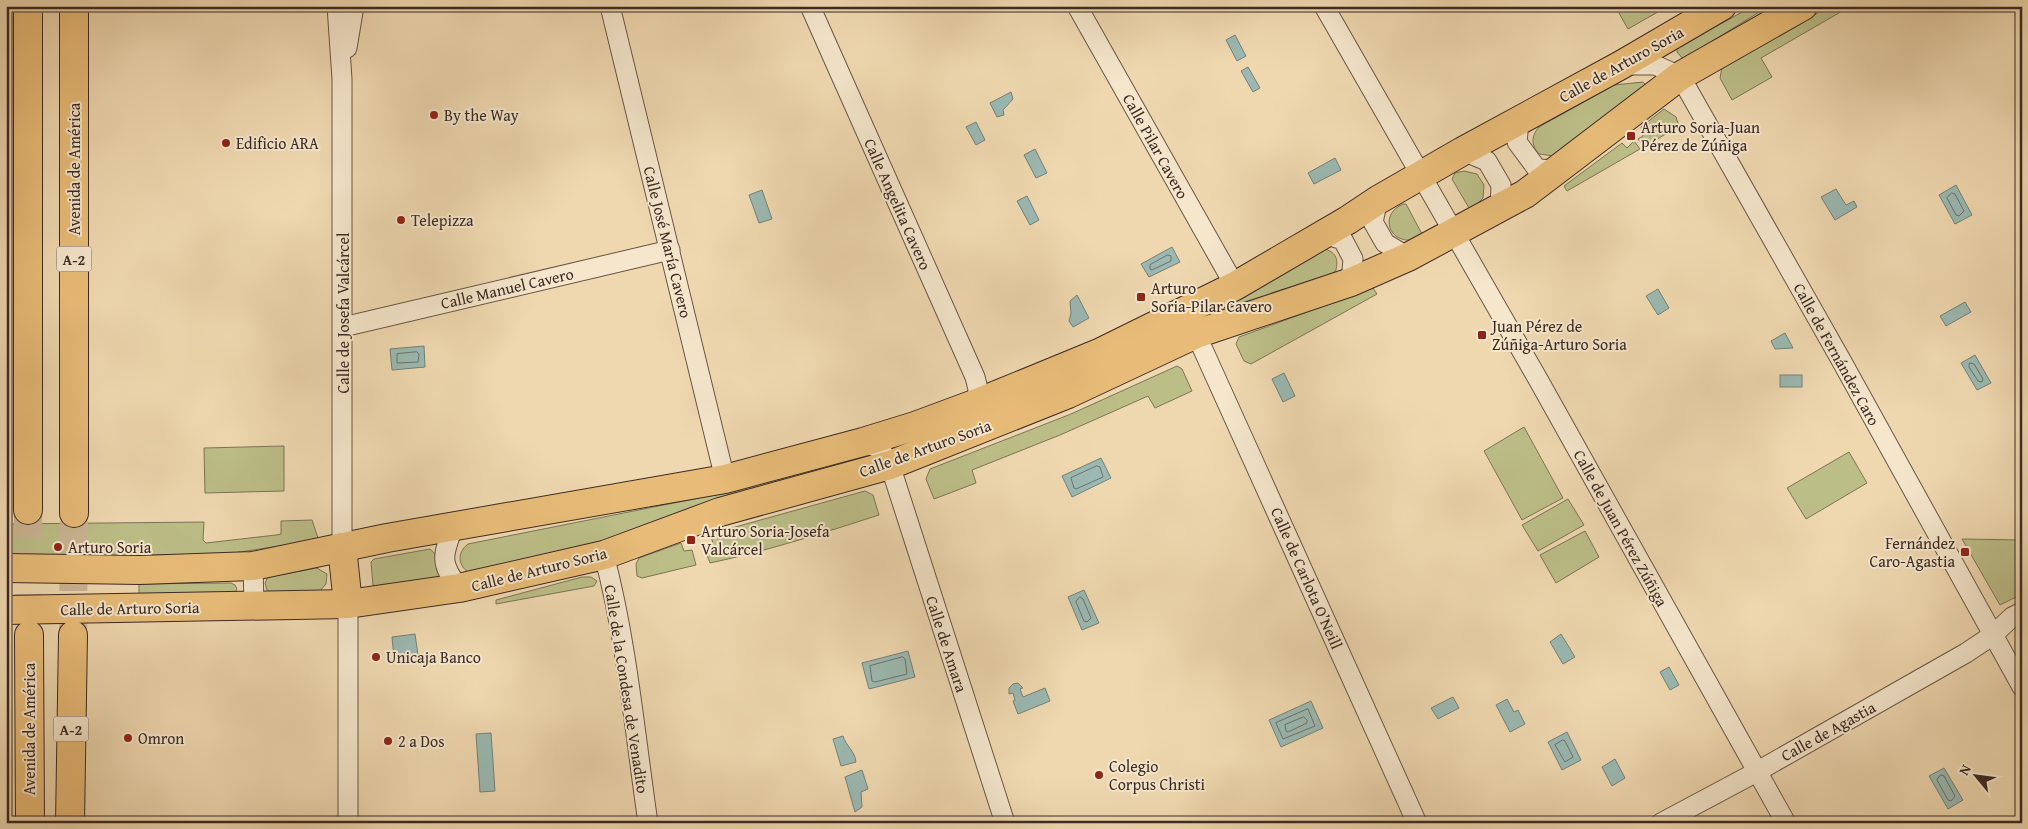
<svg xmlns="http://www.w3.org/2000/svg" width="2028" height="829" font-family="'Gentium Book Plus',serif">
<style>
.green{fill:#bcbe88;stroke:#7c7456}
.water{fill:#9bb9b2;stroke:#758079}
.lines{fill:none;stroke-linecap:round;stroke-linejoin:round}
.shore{stroke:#6c726a;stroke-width:1}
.highway-tunnel{stroke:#cbb594;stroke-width:28;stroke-dasharray:28 14;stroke-linecap:butt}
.street-casing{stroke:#695646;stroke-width:21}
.primary-casing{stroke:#3c2a23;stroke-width:30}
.highway-casing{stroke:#3c2a23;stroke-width:30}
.street{stroke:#f5e6cc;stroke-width:19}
.primary{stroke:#e8bc78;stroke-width:28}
.highway{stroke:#e8bc78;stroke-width:28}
.poi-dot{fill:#8f2418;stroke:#f5e6cc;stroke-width:2}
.labels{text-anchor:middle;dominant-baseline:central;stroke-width:4;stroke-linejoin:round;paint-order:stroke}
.shield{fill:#f5e6cc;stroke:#746256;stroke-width:1}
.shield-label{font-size:15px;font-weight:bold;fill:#3c2a23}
.street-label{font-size:16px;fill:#3c2a23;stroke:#f5e6cc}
.poi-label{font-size:16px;fill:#3c2a23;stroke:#f5e6cc;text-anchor:start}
</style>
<rect width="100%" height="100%" fill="#efd8b0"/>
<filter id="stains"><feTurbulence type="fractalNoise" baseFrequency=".004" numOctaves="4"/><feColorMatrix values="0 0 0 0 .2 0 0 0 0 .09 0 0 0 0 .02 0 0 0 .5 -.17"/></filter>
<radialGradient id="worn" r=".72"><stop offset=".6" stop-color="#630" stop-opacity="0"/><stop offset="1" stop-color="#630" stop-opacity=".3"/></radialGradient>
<g class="green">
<path d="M1615 6H1662L1663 9 1628 29Z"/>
<path d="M1753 6H1769L1685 58 1683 59 1677 52V48L1684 44Z"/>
<path d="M1830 6H1851L1761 58 1772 77 1732 100 1720 78 1722 67Z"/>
<path d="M1643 82 1646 85 1554 156 1539 154C1531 145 1531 136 1539 127L1614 85Z"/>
<path d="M1664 109 1676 117 1679 126 1644 147 1638 139 1643 136 1641 127Z"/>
<path d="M1634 141 1640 149 1567 191 1564 186 1622 143 1627 148Z"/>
<path d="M1464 171 1477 174 1484 185 1483 198 1472 209 1469 208 1452 179 1455 173Z"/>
<path d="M1403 204H1406L1422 234 1421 238C1390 249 1377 215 1403 204Z"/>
<path d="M1325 249C1337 253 1338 260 1336 270L1332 274 1241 303 901 447V444Z"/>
<path d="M1373 288 1377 294 1251 364 1244 361 1236 344 1239 337Z"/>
<path d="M1177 366 1182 369 1192 391 1155 408 1148 396 1060 435 972 470 976 483 934 499 926 479 930 469 1071 414Z"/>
<path d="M1524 427 1563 498 1522 520 1484 451Z"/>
<path d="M284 446V491L205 493 204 448Z"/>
<path d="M868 452 872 456 596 543 471 574C458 567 456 553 468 544L709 496Z"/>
<path d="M1849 452 1867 483 1806 519 1787 488Z"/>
<path d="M865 491 873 495 879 515C823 533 767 551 710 563L704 547 713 543 710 534Z"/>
<path d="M1568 499 1584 525 1538 551 1522 525Z"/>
<path d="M312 520 318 538 311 541 227 554 6 557V524L204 522 203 540 206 543 276 535 281 534V521Z"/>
<path d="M1585 531 1599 557 1556 583 1540 555Z"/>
<path d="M1962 539 2022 540V594L2000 605Z"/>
<path d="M681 543 684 551 692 550 696 565 642 578 637 576 636 564 639 558Z"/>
<path d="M430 549C440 556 439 569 440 580L377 588 373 585 371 562 374 559Z"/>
<path d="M317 568 327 574 326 584 319 592H270L267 590 265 583 268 577Z"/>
<path d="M582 577H591L597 581 594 586 496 604V600Z"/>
<path d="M231 583 235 585 237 589 234 594H139V584Z"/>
</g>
<g class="water">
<path d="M1235 35 1246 56 1237 61 1226 40Z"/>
<path d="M1248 67 1260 88 1253 92 1241 71Z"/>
<path d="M1011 92 1013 99 1003 110 1004 115 997 117 990 103Z"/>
<path d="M976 122 985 140 976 145 966 127Z"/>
<path d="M1035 149 1047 173 1036 178 1024 155Z"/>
<path d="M1335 158 1341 170 1314 184 1308 173Z"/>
<path d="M1956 185 1972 215 1955 224 1939 195Z"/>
<path d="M1836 189 1846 205 1854 201 1857 207 1835 220 1821 197Z"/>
<path d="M762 190 772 219 759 223 749 195Z"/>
<path d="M1027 196 1039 220 1030 225 1017 201Z"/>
<path d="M1172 247 1180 262 1149 277 1141 264Z"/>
<path d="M1658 289 1669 308 1658 315 1646 296Z"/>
<path d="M1077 295 1089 318 1073 327 1069 321 1071 313 1070 301Z"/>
<path d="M1965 302 1971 312 1946 326 1940 316Z"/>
<path d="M1785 333 1793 348 1775 349 1771 341Z"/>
<path d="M424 346 425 367 392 370 390 349Z"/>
<path d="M1975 355 1991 383 1977 390 1961 363Z"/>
<path d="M1284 373 1295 396 1283 402 1272 379Z"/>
<rect x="1780" y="375" width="22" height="12"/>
<path d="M1101 458 1111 478 1072 497 1062 476Z"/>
<path d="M1084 590 1099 623 1082 630 1068 597Z"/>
<path d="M415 634 418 655 394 658 392 637Z"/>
<path d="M1561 634 1575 657 1563 664 1550 642Z"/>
<path d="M908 651 915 677 869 689 862 663Z"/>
<path d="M1669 667 1679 685 1670 690 1660 672Z"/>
<path d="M1018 683 1023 688 1020 689 1023 697 1045 688 1050 701 1018 714 1013 701 1015 700 1013 693 1009 694V688L1013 684Z"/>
<path d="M1453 697 1459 708 1438 719 1431 708Z"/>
<path d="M1507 699 1514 712 1518 710 1525 724 1510 732 1496 705Z"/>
<path d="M1311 701 1323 728 1281 747 1269 720Z"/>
<path d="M1567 732 1581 760 1562 770 1548 742Z"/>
<path d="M491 733 495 791 480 792 476 734Z"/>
<path d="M843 736C846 746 855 751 856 762L841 766 833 739Z"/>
<path d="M1615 759 1625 778 1612 786 1602 767Z"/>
<path d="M1944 768 1963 800 1948 809 1929 776Z"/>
<path d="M862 770 868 789 861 792 862 807 855 812 845 777Z"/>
</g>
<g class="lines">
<g class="shore">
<path d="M1952 193 1955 194 1964 211 1959 216 1956 215 1947 198Z"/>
<path d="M1168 255 1171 256V261L1152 270 1150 269V265Z"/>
<path d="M417 352 419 354 418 362 397 363V354Z"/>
<path d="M1970 363 1974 364 1983 379 1982 382 1978 381 1969 367Z"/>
<path d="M1097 466 1100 467 1103 477 1076 489 1074 488 1071 478Z"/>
<path d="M1080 597 1083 599 1091 618 1087 622 1084 621 1076 602Z"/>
<path d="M903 657 905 659 907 674 875 682 872 681 870 666Z"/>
<path d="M1308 709 1315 726 1283 739 1276 723Z"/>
<path d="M1304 717 1307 720V723L1288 732 1286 731 1285 725Z"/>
<path d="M1563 740 1565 741 1573 757 1565 762 1555 745Z"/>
<path d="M1941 775 1944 776 1955 796 1951 801 1948 800 1937 780Z"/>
</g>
<g class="highway-tunnel">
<path d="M28 510 29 634"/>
<path d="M73 633 74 513"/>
</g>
<defs>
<g id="street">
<path d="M337 6 342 79V547"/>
<path d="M610 6 725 479"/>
<path d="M810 6 975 377 978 389 977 403"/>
<path d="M1077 6 1235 286"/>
<path d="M1324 6 1539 381 1786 823"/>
<path d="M347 48 354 6"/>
<path d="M1625 65H1655L1680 76 1841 360 2022 687"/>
<path d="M1519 122 1517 142 1537 169 1557 170"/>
<path d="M1463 151 1487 161 1501 185 1500 208"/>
<path d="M1378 200 1373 222 1385 243 1408 257"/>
<path d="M1323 234 1343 240 1353 259 1351 282"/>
<path d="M343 327 670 250"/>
<path d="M1196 334 1417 823"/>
<path d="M863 442C877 446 884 451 890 465L1005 823"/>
<path d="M453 528C442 557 440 563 459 588"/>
<path d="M604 555C627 642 635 734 648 823"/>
<path d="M253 566 254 606"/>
<path d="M348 604V823"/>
<path d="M1661 823 1751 775 1966 653 1993 635 2012 617 2022 612"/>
</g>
<g id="primary">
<path d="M342 547 348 604"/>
<path d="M6 568 140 570 253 566 387 538 725 479 863 442 915 426 977 403 1099 353 1235 286 1348 220 1378 200 1463 151 1621 65 1722 6"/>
<path d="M6 610 348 604 459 588 604 555 720 512 890 465 1068 394 1196 334 1351 282 1408 257 1525 194 1680 76 1803 6"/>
</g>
<g id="highway">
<path d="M28 6V510"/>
<path d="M74 513V6"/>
<path d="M29 635 30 823"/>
<path d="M70 823 73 635"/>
</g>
</defs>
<use href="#street" class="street-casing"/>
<use href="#primary" class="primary-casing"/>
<use href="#highway" class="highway-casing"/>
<use href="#street" class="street"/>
<use href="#primary" class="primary"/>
<use href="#highway" class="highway"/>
</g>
<g class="poi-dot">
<circle cx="434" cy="115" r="5"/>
<rect x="1626" y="131" width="10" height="10" rx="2.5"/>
<circle cx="226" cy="143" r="5"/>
<circle cx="401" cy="220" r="5"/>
<rect x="1136" y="292" width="10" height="10" rx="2.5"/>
<rect x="1477" y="330" width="10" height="10" rx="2.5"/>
<rect x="686" y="535" width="10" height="10" rx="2.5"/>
<circle cx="58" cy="547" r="5"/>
<rect x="1960" y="547" width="10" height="10" rx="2.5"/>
<circle cx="376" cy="657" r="5"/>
<circle cx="128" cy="738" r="5"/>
<circle cx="388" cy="741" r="5"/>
<circle cx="1099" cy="775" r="5"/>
</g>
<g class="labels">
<g class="shield">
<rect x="56.5" y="246.5" width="35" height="25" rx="4"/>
<rect x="53.5" y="716.5" width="35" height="25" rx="4"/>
</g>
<g class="shield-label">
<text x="74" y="259">A-2</text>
<text x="71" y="729">A-2</text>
</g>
<g class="street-label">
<text transform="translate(1621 64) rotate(-29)">Calle de Arturo Soria</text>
<text transform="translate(1156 146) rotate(61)">Calle Pilar Cavero</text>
<text transform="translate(74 169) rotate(-90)">Avenida de América</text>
<text transform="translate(898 204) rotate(66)">Calle Angelita Cavero</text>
<text transform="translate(668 242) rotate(76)">Calle José María Cavero</text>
<text transform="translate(507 288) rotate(-13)">Calle Manuel Cavero</text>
<text transform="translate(343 313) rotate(-90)">Calle de Josefa Valcárcel</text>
<text transform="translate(1837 354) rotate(61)">Calle de Fernández Caro</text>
<text transform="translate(925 448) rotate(-20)">Calle de Arturo Soria</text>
<text transform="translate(1621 528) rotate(61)">Calle de Juan Pérez Zúñiga</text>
<text transform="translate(539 569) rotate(-14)">Calle de Arturo Soria</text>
<text transform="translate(1307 578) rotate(66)">Calle de Carlota O’Neill</text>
<text transform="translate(130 608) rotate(-1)">Calle de Arturo Soria</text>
<text transform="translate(947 644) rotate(72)">Calle de Amara</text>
<text transform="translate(627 689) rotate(81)">Calle de la Condesa de Venadito</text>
<text transform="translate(29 729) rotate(-90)">Avenida de América</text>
<text transform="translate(1828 731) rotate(-29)">Calle de Agastia</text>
</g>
<g class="poi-label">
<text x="444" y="115">By the Way</text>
<text x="1641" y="127">Arturo Soria-Juan<tspan x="1641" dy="18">Pérez de Zúñiga</tspan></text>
<text x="236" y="143">Edificio ARA</text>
<text x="411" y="220">Telepizza</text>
<text x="1151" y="288">Arturo<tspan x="1151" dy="18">Soria-Pilar Cavero</tspan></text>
<text x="1492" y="326">Juan Pérez de<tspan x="1492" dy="18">Zúñiga-Arturo Soria</tspan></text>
<text x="701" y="531">Arturo Soria-Josefa<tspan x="701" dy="18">Valcárcel</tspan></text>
<text x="1955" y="543" text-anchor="end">Fernández<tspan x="1955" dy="18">Caro-Agastia</tspan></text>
<text x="68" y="547">Arturo Soria</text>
<text x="386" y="657">Unicaja Banco</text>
<text x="138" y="738">Omron</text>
<text x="398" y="741">2 a Dos</text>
<text x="1109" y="766">Colegio<tspan x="1109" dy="18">Corpus Christi</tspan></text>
</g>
</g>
<rect width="2028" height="829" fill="none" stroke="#efd8b0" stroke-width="25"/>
<rect x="8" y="8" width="2013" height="814" fill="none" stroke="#3c2a23" stroke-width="2.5"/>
<rect x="12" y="12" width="2003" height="804" fill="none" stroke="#3c2a23"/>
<g transform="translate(1976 776) rotate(299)" stroke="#f5e6cc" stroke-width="4" paint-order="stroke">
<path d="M0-4L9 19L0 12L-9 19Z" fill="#3c2a23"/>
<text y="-8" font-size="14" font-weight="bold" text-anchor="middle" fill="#3c2a23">N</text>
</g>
<rect width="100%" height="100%" filter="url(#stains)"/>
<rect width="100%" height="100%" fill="url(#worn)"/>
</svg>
